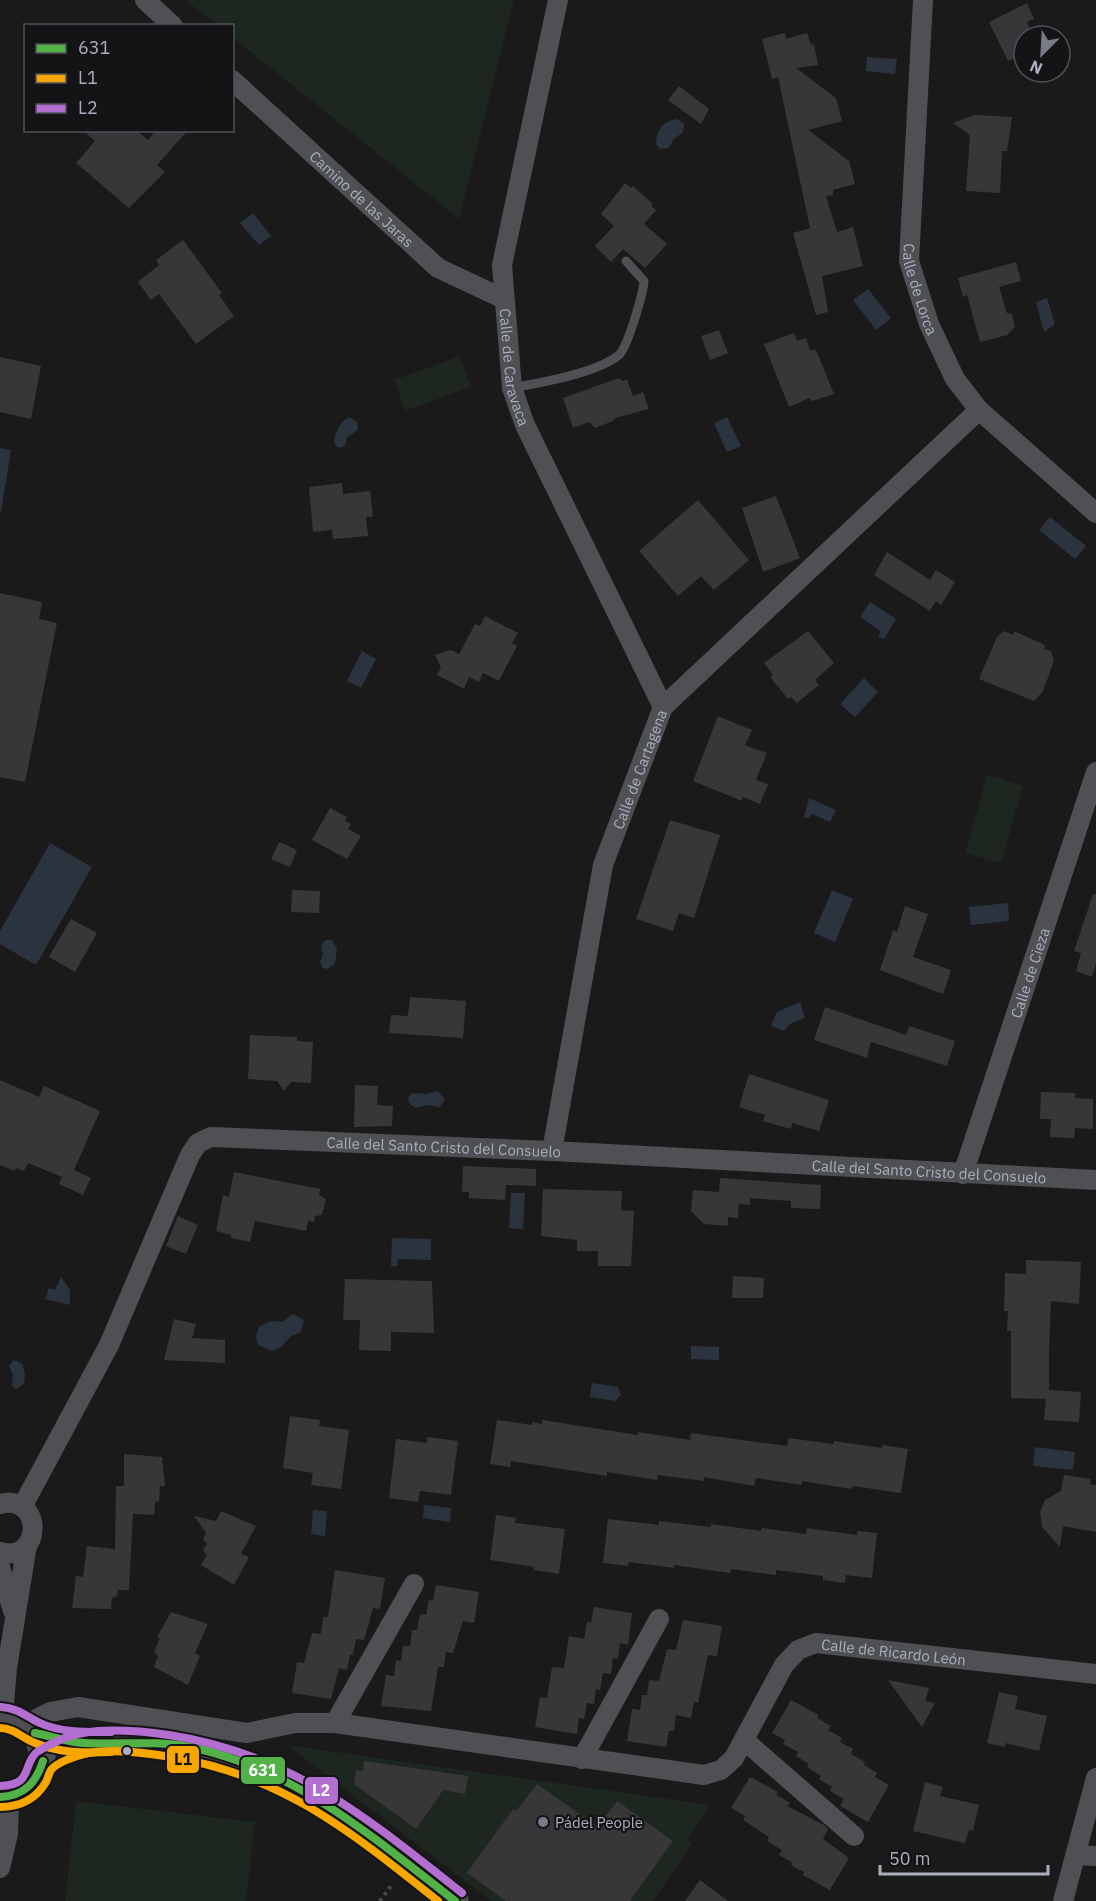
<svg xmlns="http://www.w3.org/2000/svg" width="1096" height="1901" font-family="'IBM Plex Sans',sans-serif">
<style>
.green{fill:#1e2620}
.water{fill:#2b343e}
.building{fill:#373739}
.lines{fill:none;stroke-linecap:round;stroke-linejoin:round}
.path{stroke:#4a4c4f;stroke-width:4;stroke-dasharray:3 4.5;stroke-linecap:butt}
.lane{stroke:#4f5054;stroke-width:9}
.street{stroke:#4f5054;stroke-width:20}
.secondary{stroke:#4e4e52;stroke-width:27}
.bus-1-casing{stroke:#141417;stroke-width:12}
.bus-2-casing{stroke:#141417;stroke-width:12}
.bus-3-casing{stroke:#141417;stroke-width:12}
.bus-1{stroke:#53b247;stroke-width:8}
.bus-2{stroke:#f7a600;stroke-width:8}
.bus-3{stroke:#b36fd0;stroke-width:8}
.bus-dot{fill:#abafbd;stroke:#141417;stroke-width:2}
.poi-dot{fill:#787b84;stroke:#141417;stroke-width:2}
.labels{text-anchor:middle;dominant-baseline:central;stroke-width:4.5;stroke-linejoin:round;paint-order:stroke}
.street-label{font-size:15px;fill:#abafbd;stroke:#141417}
.poi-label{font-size:15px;fill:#abafbd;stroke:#141417;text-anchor:start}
.line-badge{stroke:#141417;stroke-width:2}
.badge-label{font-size:16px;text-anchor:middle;font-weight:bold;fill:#fff}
.pale-badge-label{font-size:16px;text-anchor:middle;font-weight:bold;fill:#111}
</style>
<rect width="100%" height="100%" fill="#1a1a1b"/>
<g class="green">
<path d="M185 0H514L459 219 233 38 232 26 217 25Z"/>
<path d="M460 356 471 387 405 411 394 380Z"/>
<path d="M987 775 1023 786 1001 863 965 853Z"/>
<path d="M287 1745 710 1805 687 1839 692 1844 653 1901H491Z"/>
<path d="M76 1801 255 1822 246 1901H65Z"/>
</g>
<g class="water">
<path d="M867 57 897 59 895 74 866 71Z"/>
<path d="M677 119 684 123 683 132 673 140 669 148 660 149 656 144C656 130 663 121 677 119Z"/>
<path d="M253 213 271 236 259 245 240 223Z"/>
<path d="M868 289 891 318 876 330 853 300Z"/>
<path d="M1047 298 1055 324 1044 332 1036 302Z"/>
<path d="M349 417 357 422 358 430 347 437 345 446 338 448 334 442C336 431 339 423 349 417Z"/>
<path d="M727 417 741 446 727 452 714 423Z"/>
<path d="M0 448 11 450 1 512H0Z"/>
<path d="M1050 517 1086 546 1075 559 1039 530Z"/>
<path d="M870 602 896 619 884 639 878 636 881 631 860 617Z"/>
<path d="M362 651 376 659 361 688 347 681Z"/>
<path d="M864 678 878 692 855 717 840 704Z"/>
<path d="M809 798 836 810 830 822 812 814 809 818 804 817Z"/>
<path d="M50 843 92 867 36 965 0 944V931Z"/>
<path d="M832 890 853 899 835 942 814 933Z"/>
<path d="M1008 903 1009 921 971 925 969 907Z"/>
<path d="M325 940H332L337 948 335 963 328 969 323 968 320 962 323 954 321 946Z"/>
<path d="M800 1002 805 1018 790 1024 784 1031 771 1026 777 1012Z"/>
<path d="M437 1091 445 1099 440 1107 427 1105 416 1108 410 1104 408 1098 412 1093 427 1094Z"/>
<path d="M511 1193H525L523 1229 509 1228Z"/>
<path d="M392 1238 431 1239V1260L398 1259 397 1266H391Z"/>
<path d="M61 1277 70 1290V1305L45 1299 49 1288 55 1290Z"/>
<path d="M293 1314 304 1320 301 1332 291 1336 281 1347 272 1351 258 1345 256 1336 259 1327 270 1321 282 1322Z"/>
<path d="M691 1346 719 1347V1360L691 1359Z"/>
<path d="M14 1360 22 1364 25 1374 24 1384 16 1389 12 1386 13 1375 9 1366Z"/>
<path d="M592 1383 618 1387 621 1395 615 1401 590 1397Z"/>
<path d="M1035 1447 1075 1452 1073 1470 1033 1466Z"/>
<path d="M424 1505 451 1508 450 1522 423 1518Z"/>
<path d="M313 1510 327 1511 325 1536 311 1534Z"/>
</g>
<g class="building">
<path d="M1027 3 1034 19 1027 22 1033 36H1024V53L1008 61 989 22Z"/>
<path d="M785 33 786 39 807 33 811 45 814 44 818 65 796 68 836 98 842 121 808 130 849 161 855 184 833 190V195L826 196 837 232 853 227 863 266 822 276 828 312 816 315 793 233 810 228 778 77 772 79 762 39Z"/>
<path d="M679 86 709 109 701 124 668 100Z"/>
<path d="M975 115 1012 117 1007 151H1002L1000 193 966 191 970 135 953 123Z"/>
<path d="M83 130H136L148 140 156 130H188L157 165 165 172 129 208 76 163 95 141Z"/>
<path d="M625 183 631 188 633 186 653 204 651 206 656 210 644 224 667 244 645 268 623 249 611 262 595 246 614 226 601 214Z"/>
<path d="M183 240 222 293 219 295 234 316 196 344 159 294 151 300 138 282 159 265 156 260Z"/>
<path d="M1016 262 1021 281 999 287 1007 313 1012 314 1015 327 1007 335 980 342 967 295 963 297 958 278Z"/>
<path d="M719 330 728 353 710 360 701 336Z"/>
<path d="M794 333 797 341 806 338 810 350H816L834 394 812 401 809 398 789 407 764 344Z"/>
<path d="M0 357 41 366 31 419 0 412Z"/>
<path d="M619 378 623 381 627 379 633 396 643 392 649 409 615 418 613 421 595 428 589 422 573 428 563 398Z"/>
<path d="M342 483 343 494 370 491 373 517H366L368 536 333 539 332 530 313 532 309 487Z"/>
<path d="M776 496 800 558 763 572 742 508Z"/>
<path d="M698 500 749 560 714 590 701 576 678 596 639 551Z"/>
<path d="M887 552 930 580 936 570 955 582 941 605 936 601 930 611 874 575Z"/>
<path d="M0 593 42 602 39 619 57 623 25 782 0 777Z"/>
<path d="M485 616 518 633 512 643 517 646 499 681 483 673 479 682 469 677 464 689 437 675 441 667 435 655 451 650 459 654 475 624 480 626Z"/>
<path d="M808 631 834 663 815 680 819 685 797 703 791 697 788 699 770 677 773 675 764 663Z"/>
<path d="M1004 631 1013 635 1014 631 1045 645 1044 649 1051 651 1054 661 1043 691 1034 701 979 679 997 637Z"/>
<path d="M718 716 752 730 745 745 767 753 756 780 768 784 760 804 743 797 742 801 693 781Z"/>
<path d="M330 808 347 817 345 821 351 824 348 829 361 836 347 859 312 840Z"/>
<path d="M670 820 720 835 694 918 679 913 673 931 636 919Z"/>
<path d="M279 842 297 850 290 867 271 859Z"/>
<path d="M292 890 320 891 319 913 291 912Z"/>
<path d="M1093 894H1096V964L1092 977 1076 971 1081 953 1074 951Z"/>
<path d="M905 906 928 914 913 957 951 970 943 994 880 970 893 930 897 932Z"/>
<path d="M71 919 97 933 75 972 49 957Z"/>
<path d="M410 997 466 1001 463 1038 389 1033 391 1015 408 1016Z"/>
<path d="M825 1007 906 1035 909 1026 955 1041 947 1066 871 1042 867 1058 814 1040Z"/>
<path d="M250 1035 297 1037V1041L313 1042 311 1083 291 1082 284 1091 277 1081 248 1079Z"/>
<path d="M749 1074 829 1100 819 1131 792 1123 791 1129 763 1121 765 1115 739 1107Z"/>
<path d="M0 1080 39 1097 44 1086 100 1111 74 1170 91 1178 83 1195 59 1184 62 1177 28 1163 24 1171 16 1168 15 1171 0 1165Z"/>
<path d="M355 1085 378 1086 377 1105 393 1106 392 1126 354 1127Z"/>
<path d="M1041 1092 1075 1093V1098L1093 1099V1129L1075 1128 1074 1138 1050 1137 1051 1119H1040Z"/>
<path d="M463 1166 536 1169V1186L506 1185 505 1200 469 1198V1192H462Z"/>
<path d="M234 1172 320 1189 319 1195 326 1199 322 1215 315 1216 314 1222 308 1221 306 1231 255 1221 250 1242 231 1238V1235L216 1231 223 1195 229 1197Z"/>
<path d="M720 1178 821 1185 820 1209 791 1208V1201L750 1198V1205L739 1204 738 1218 728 1217V1226L704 1224 691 1211 693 1190 719 1192Z"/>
<path d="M543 1189 622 1191 621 1210 634 1211 631 1266H598V1251H577V1240L541 1236Z"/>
<path d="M178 1216 198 1225 186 1254 166 1246Z"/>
<path d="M1026 1260 1081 1262 1079 1304 1051 1301 1049 1347V1390L1081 1392 1079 1422 1044 1420 1046 1399 1011 1398V1331H1007L1008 1311H1004L1005 1273 1026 1274Z"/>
<path d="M733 1276 764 1278 763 1298H732Z"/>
<path d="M345 1279 432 1281 434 1333 391 1332V1351L359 1350 360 1320H343Z"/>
<path d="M174 1319 196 1324 192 1338 225 1340V1363L164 1360Z"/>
<path d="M290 1416 320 1420 319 1426 349 1430 341 1489 311 1485 313 1473 283 1468Z"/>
<path d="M497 1420 532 1425V1422L542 1424V1420L638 1435V1432L690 1440 691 1433 787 1446 788 1438 833 1444 834 1441 882 1448V1445L908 1449 901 1493 853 1486 852 1489 802 1481V1485L756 1478 754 1486 704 1477V1481L658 1475 657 1480 607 1472V1476L511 1461 510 1467 490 1464Z"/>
<path d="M427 1437 458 1441 451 1495 420 1491 418 1502 389 1498 396 1439 427 1443Z"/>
<path d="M124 1454 162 1457 165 1486H160L159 1501 155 1502 154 1515 133 1514 129 1590H118L117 1596 112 1598 111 1609 72 1608 76 1576 83 1577 87 1546 115 1549 116 1486H124Z"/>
<path d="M1064 1475 1091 1479 1090 1484 1096 1485V1532L1063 1526 1060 1547 1042 1527 1040 1512 1045 1500 1061 1491Z"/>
<path d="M221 1511 256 1526 241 1554 249 1557 234 1585 201 1565 207 1555 203 1550 207 1544 203 1539 206 1533 194 1516 216 1521Z"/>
<path d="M496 1515 516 1518 515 1523 565 1529 559 1574 534 1570V1567L490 1560Z"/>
<path d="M608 1519 659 1525V1521L711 1527V1524L761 1531 762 1528 806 1534 807 1528 857 1535V1531L877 1533 872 1578 846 1575 845 1583 823 1580V1576L776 1570V1575L731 1569 730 1573 674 1565V1568L629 1562 628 1566 603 1563Z"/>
<path d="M335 1570 385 1578 380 1609 373 1608 364 1640 356 1639 353 1655H350L347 1670 339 1668 331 1699 292 1693 297 1662 304 1663 312 1633 321 1634 323 1617H328Z"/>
<path d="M436 1585 479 1592 474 1623 463 1621 453 1653 446 1652 444 1667H438L431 1711 381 1706 386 1675 394 1676 396 1660 401 1661 403 1646H410L412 1630H417L420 1614 426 1615 429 1600 433 1601Z"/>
<path d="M594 1607 632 1613 628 1645 620 1643 618 1659 613 1658 611 1674 603 1673 600 1690 596 1689 594 1704 587 1703 584 1719 579 1718 577 1734 535 1727 540 1697 547 1698 552 1667 564 1668 569 1636 584 1639 587 1622 591 1623Z"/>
<path d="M171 1612 208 1624 195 1653 200 1656 188 1685 154 1667 158 1656 154 1652 160 1638 157 1637Z"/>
<path d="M683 1620 722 1626 717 1656 708 1655 698 1703 694 1702 691 1718 676 1715 674 1731H669L666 1747 627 1741 632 1709 640 1710 642 1695H647L649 1680 659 1681 667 1649 676 1650Z"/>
<path d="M888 1680 929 1688 925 1701 935 1703 922 1727Z"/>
<path d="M999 1692 1018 1696 1015 1709 1047 1716 1039 1751 1006 1743 1005 1747 987 1743Z"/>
<path d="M791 1700 819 1715 817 1718 831 1726 828 1730 842 1738 840 1742 853 1749 851 1754 865 1762 864 1765 877 1773 875 1777 889 1785 868 1822 840 1806 844 1799 830 1791 832 1787 819 1779 821 1776 807 1767 809 1764 796 1756 798 1752 783 1744 785 1740 772 1733Z"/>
<path d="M364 1761 468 1776 465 1794 443 1790 416 1829 354 1784 356 1770 363 1771Z"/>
<path d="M750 1777 778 1792 776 1795 790 1803 787 1806 824 1825 828 1829 823 1839 849 1858 830 1890 803 1875 804 1872 791 1865 792 1862 779 1855 782 1850 767 1841 769 1837 743 1820 745 1816 731 1808Z"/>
<path d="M925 1782 943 1787 940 1796 979 1805 973 1831 969 1830 965 1843 913 1831Z"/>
<path d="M537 1784 598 1827 617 1801 673 1841 630 1901H506L467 1873 513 1809 516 1811Z"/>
<path d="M700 1880 728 1901H685Z"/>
</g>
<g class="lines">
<path class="path" d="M380 1901 393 1883"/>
<path class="lane" d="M512 388C540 383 597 373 619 355 628 346 643 294 644 281L626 261"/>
<g class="street">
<path d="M145 0 173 26"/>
<path id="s1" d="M558 0 502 265 512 388 525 425 663 707"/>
<path id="s2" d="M923 0 909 261 929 324 955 379 979 410 1096 513"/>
<path id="s3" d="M232 80 438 268 504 299"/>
<path id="s4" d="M552 1151 603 865 663 707 979 410"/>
<path id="s5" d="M963 1174 1096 772"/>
<path d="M0 1504C44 1493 43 1564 0 1552"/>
<path id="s6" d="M22 1507 109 1345 190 1155 198 1143 211 1137 552 1151 1096 1180"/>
<path d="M0 1567 13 1611"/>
<path d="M3 1716 7 1668 27 1545"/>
<path d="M335 1723 414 1584"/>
<path id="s7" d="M27 1724 50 1712 78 1707 247 1733 295 1723H335L704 1775 721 1770 734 1758 784 1665 798 1650 816 1643 1096 1674"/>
<path d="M744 1740 854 1836"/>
<path d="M582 1759 659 1619"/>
<path d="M1076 1855 1096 1856"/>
<path d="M0 1868 8 1834 9 1798"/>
<path d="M1063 1901 1096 1778"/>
</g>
<g class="secondary">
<path d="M0 1717C57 1717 55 1799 0 1797"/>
<path d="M35 1733C51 1736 68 1742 84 1743 119 1745 154 1741 189 1747 297 1768 371 1836 455 1901"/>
</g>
<defs>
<g id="bus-1">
<path d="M35 1733C51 1736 67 1742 84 1743 119 1745 155 1740 189 1747 293 1767 374 1838 455 1901"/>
<path d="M0 1797C24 1796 36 1783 43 1761"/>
</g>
<g id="bus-2">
<path d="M0 1728C14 1728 22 1738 35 1743 59 1753 86 1753 111 1752"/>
<path d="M0 1807C20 1807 36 1799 46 1782 48 1778 49 1773 51 1770 56 1763 75 1756 84 1754 109 1748 140 1752 165 1756 280 1773 350 1831 438 1901"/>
</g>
<g id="bus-3">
<path d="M1 1707C18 1708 25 1716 40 1723 61 1733 88 1732 111 1732"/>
<path d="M0 1786C34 1785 22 1764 37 1752 49 1744 69 1735 83 1733 111 1728 141 1731 169 1735 292 1754 367 1818 462 1893"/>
</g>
</defs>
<use href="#bus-1" class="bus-1-casing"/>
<use href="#bus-2" class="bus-2-casing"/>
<use href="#bus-3" class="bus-3-casing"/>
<use href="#bus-1" class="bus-1"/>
<use href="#bus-2" class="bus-2"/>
<use href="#bus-3" class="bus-3"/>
</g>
<circle class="bus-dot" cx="127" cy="1751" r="5"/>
<circle class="poi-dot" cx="543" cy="1822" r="6"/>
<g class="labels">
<g class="street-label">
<text stroke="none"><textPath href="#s3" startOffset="176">Camino de las Jaras</textPath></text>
<text stroke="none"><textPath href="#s2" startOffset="291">Calle de Lorca</textPath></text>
<text stroke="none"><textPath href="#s1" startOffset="374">Calle de Caravaca</textPath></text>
<text stroke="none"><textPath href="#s4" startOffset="393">Calle de Cartagena</textPath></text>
<text stroke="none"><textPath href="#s5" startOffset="212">Calle de Cieza</textPath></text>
<text stroke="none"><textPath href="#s6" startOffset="652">Calle del Santo Cristo del Consuelo</textPath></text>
<text stroke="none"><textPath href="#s6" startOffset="1138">Calle del Santo Cristo del Consuelo</textPath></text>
<text stroke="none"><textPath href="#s7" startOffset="946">Calle de Ricardo León</textPath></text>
</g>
<g class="poi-label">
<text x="555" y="1822">Pádel People</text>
</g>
</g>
<g class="line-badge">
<rect x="166" y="1745" width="34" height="29" rx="6" fill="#f7a600"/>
<rect x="240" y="1756" width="46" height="29" rx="6" fill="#53b247"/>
<rect x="304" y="1776" width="35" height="29" rx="6" fill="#b36fd0"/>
</g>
<g class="badge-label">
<text x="263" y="1776">631</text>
<text x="321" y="1796">L2</text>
</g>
<g class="pale-badge-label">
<text x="183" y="1765">L1</text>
</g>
<rect x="24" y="24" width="210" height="108" fill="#141417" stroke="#505259" stroke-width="1.5"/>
<rect x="36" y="44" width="30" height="9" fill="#53b247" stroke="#505259" stroke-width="1.5"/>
<text x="78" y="54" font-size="18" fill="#abafbd">631</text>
<rect x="36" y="74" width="30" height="9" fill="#f7a600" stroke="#505259" stroke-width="1.5"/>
<text x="78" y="84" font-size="18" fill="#abafbd">L1</text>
<rect x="36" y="104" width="30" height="9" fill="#b36fd0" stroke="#505259" stroke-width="1.5"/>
<text x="78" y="114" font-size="18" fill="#abafbd">L2</text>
<g transform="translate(1042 54) rotate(204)"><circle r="28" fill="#141417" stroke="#505259" stroke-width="1.5"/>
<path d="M0-4.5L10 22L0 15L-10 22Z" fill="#787b84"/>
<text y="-9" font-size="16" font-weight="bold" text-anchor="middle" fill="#abafbd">N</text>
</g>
<path d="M880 1865v9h168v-9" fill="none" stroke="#abafbd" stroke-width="3"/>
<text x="889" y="1865" font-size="18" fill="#abafbd" stroke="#141417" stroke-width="4.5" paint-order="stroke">50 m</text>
</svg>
